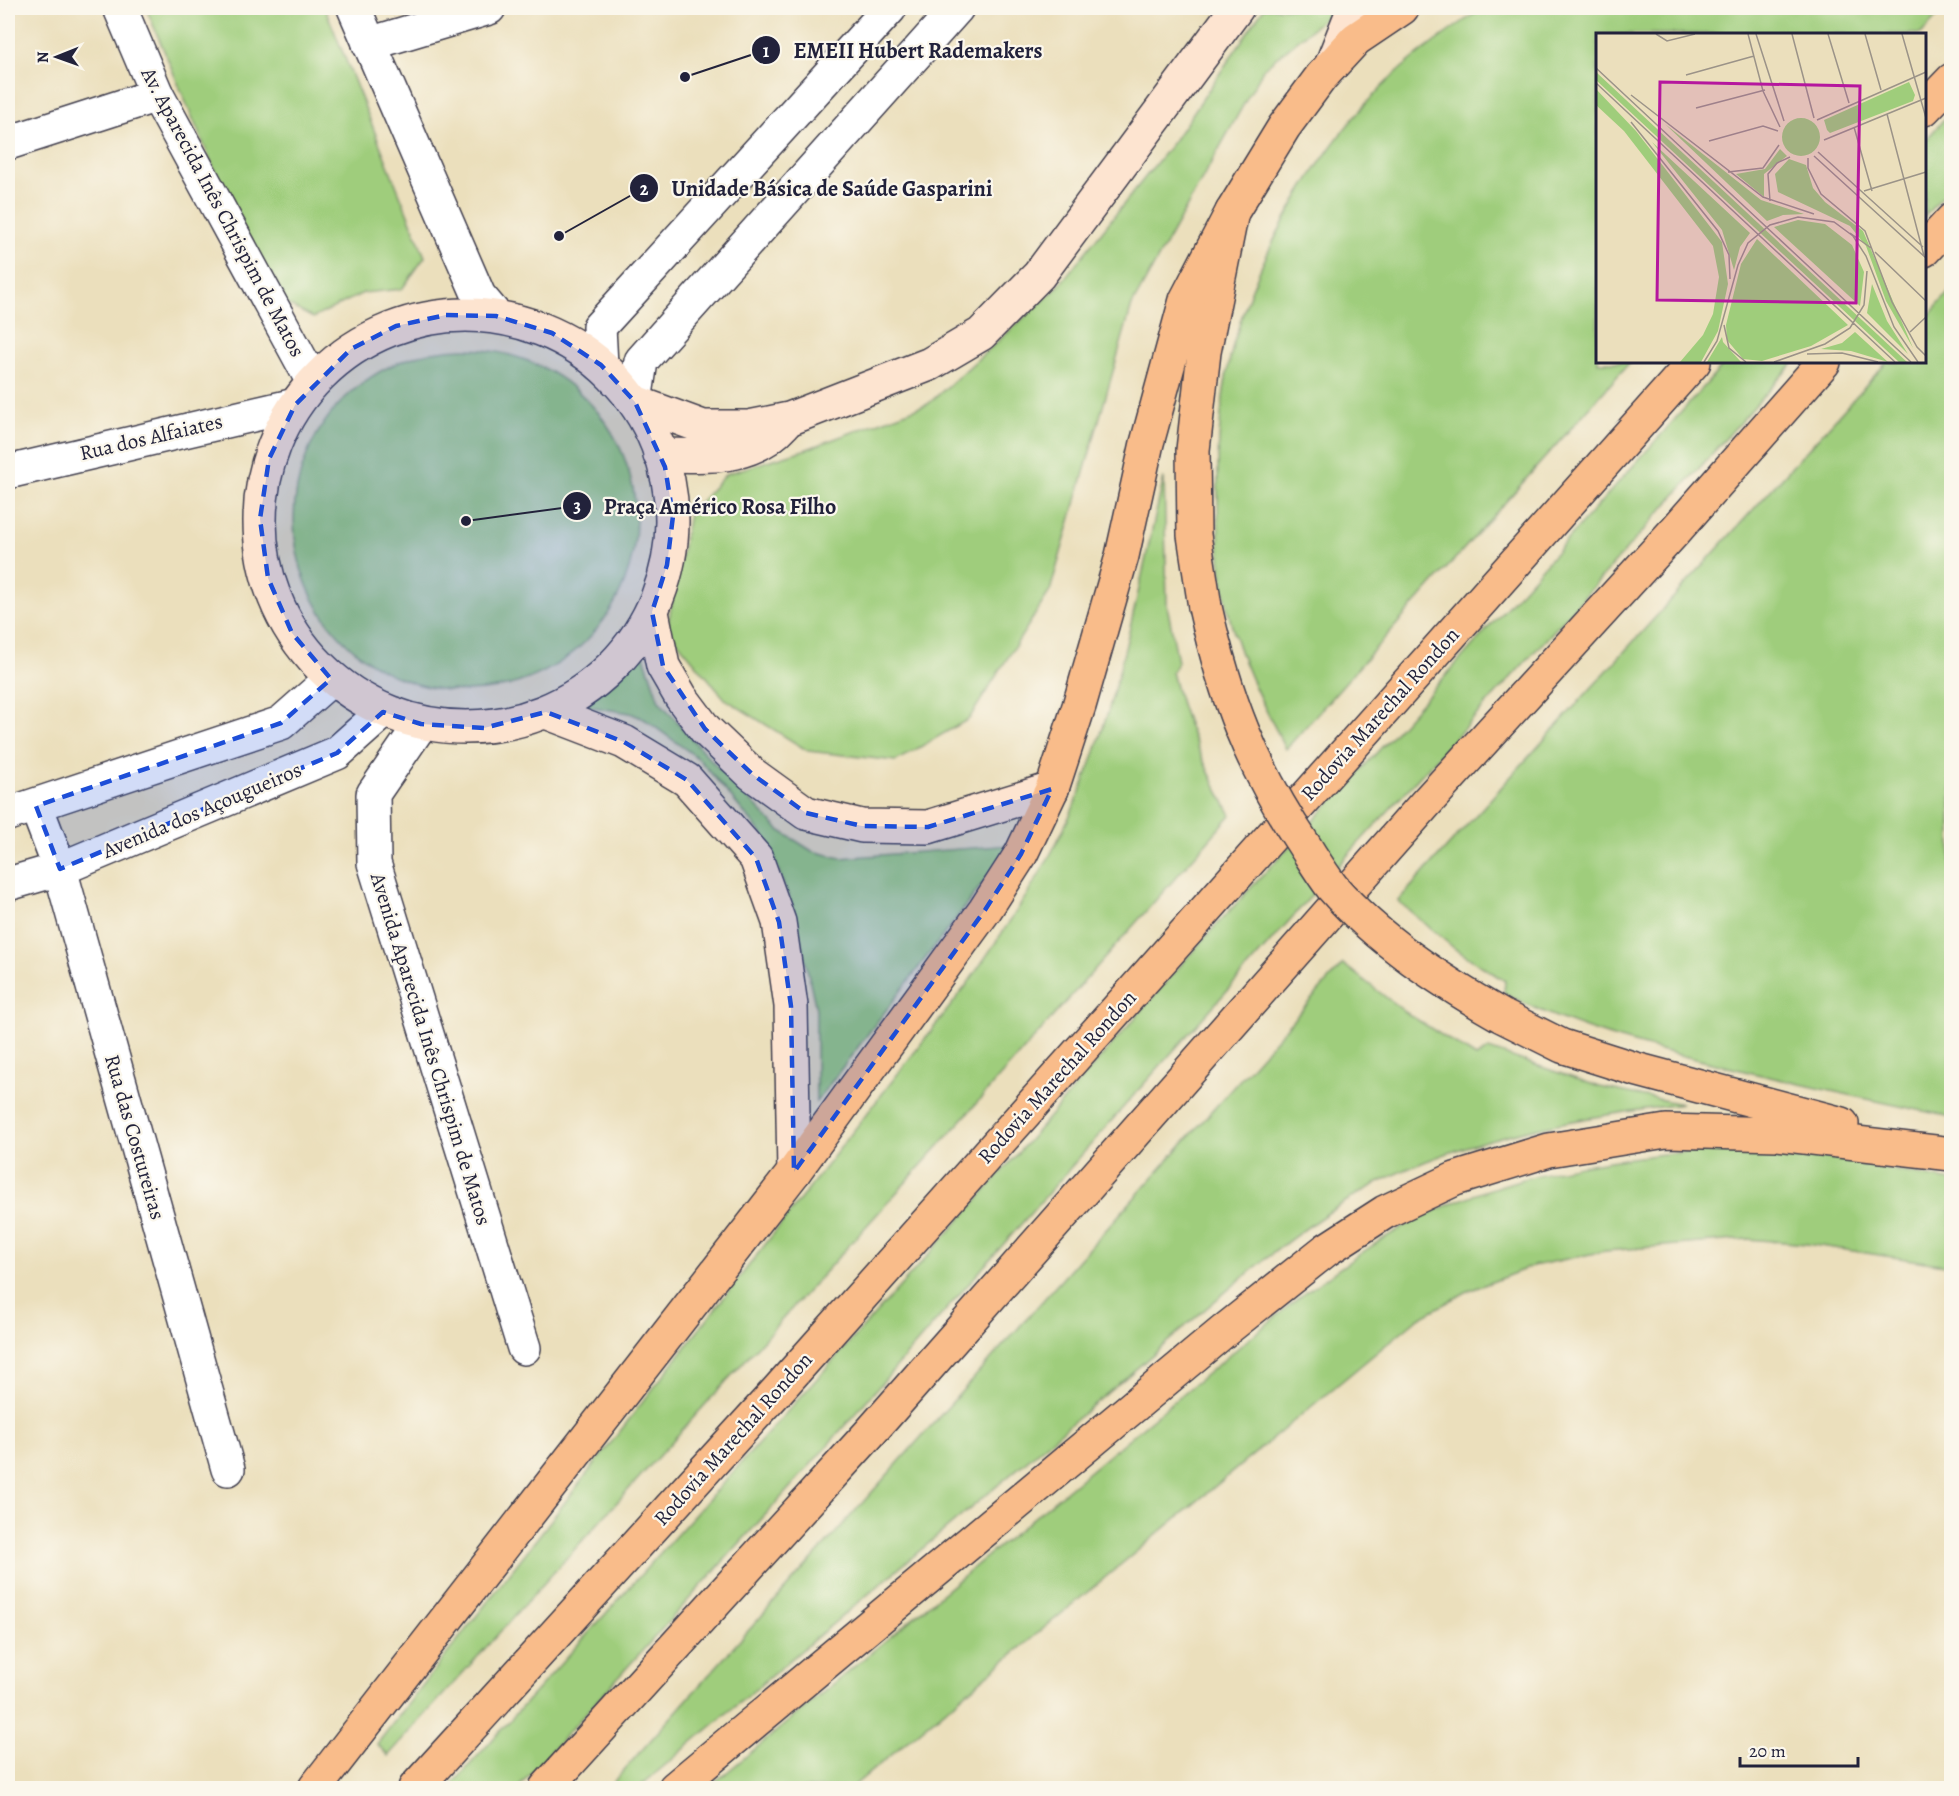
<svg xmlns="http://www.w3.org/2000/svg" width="1959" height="1796" font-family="Alegreya,serif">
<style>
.green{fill:#9fcd7b;stroke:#60785b;stroke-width:1.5}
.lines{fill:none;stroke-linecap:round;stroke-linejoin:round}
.minor-casing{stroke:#403e4e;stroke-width:36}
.secondary-casing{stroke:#403e4e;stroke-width:36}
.motorway-casing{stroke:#403e4e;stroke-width:36}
.minor{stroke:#fff;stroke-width:33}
.secondary{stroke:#fde4d0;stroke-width:33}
.motorway{stroke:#f9bc8a;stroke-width:33}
.motorway-bridge-casing{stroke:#403e4e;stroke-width:36;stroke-linecap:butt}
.motorway-bridge{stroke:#f9bc8a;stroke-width:33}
.marked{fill:#1d4ed8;fill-opacity:0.2;stroke:#1d4ed8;stroke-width:4.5;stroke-dasharray:12 8;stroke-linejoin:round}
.labels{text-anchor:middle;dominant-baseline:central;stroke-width:4.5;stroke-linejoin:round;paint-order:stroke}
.street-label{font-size:21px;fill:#22223b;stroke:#fbf7ec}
.inset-road{fill:none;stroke:#9b9388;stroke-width:1.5}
.view{fill:#b5179e;fill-opacity:0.15;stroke:#b5179e;stroke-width:3}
.inset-edge{fill:none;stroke:#22223b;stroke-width:3}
.leader{fill:none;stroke:#22223b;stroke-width:2}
.callout-dot{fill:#22223b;stroke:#fbf7ec;stroke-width:2}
.mark-label{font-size:18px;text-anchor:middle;font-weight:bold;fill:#fff}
.callout-label{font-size:22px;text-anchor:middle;font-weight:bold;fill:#22223b;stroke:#fbf7ec;stroke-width:4.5;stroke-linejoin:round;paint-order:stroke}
</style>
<rect width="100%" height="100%" fill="#fbf7ec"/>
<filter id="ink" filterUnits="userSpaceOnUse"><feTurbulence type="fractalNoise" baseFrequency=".0167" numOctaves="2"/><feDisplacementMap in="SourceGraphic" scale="12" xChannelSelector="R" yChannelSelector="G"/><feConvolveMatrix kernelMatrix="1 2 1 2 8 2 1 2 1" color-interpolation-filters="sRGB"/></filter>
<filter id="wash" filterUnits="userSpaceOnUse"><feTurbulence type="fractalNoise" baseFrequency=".008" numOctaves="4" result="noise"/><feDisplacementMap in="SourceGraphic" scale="24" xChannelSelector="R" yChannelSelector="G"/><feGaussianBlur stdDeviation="1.35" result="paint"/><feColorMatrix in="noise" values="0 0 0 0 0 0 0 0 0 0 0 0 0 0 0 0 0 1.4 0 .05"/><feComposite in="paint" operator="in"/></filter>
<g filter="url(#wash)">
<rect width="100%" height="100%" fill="#ebdfbc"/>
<g class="green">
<path d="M146 8H325L425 257 402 289 363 293 313 318 267 294Z"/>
<path d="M1264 8H1337L1264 68 1132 305 1050 591 969 719 896 761 808 751 725 699 667 629 689 514 726 474 807 449 928 404 1056 289 1174 141Z"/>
<path d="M1483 8H1945L1921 34H1598V362H1630L1286 749C1268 714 1249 679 1237 642 1220 595 1218 543 1218 494 1217 444 1221 390 1234 342 1261 246 1323 141 1396 73 1423 49 1453 28 1483 8Z"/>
<path d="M1951 111V186L1925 216V141Z"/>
<path d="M1951 290V1117C1876 1101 1800 1085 1724 1066 1645 1047 1577 1031 1504 993L1505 981 1455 949 1398 901 1887 362H1924L1925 320Z"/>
<circle cx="465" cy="520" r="171"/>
<path d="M1726 362H1794L1550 635 1355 847 1134 1095 805 1471 518 1788H449L965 1214 1207 935 1381 748Z"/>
<path d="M1164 478 1167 605 1178 662 1172 672C1184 723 1206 769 1231 815L944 1140 388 1756 377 1744 966 986C1003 931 1043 876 1070 815 1118 709 1137 591 1164 478Z"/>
<path d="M641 647 659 701 708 757 779 830 812 851 841 858 1012 845 816 1102V1009L796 918 767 840 699 759 644 719 630 713 580 705 625 667Z"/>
<path d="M1343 964 1405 1012 1476 1057 1489 1049 1600 1087 1682 1104C1577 1118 1469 1135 1374 1185 1285 1233 1196 1319 1117 1385 957 1518 798 1654 638 1788H608Z"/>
<path d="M1735 1148 1810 1154 1951 1181V1266L1807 1244 1748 1239 1605 1251 1533 1266 1466 1292 1417 1319 851 1788H708L1297 1299C1339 1269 1381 1236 1428 1214 1524 1168 1630 1155 1735 1148Z"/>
</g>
</g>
<g filter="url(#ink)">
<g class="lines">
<defs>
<g id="minor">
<path d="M120 8 157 95 313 382"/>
<path d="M354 8 479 296 496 316"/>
<path d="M369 44 489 8"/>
<path d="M8 143 157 95"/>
<path d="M601 365 599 327 890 8"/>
<path d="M635 402 641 361 957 8"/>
<path d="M8 472 295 405"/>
<path d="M421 724 373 794 374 863 524 1348"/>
<path d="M36 806 60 869 228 1469"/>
<path d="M8 814 281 723 331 679"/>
<path d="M8 884 60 869 337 753 383 712"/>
</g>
<g id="secondary">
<path d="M1331 66 1354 8"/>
<circle cx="466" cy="521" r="206"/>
<path d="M635 402 703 427H749L789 419 930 364 981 334 1039 275 1237 8"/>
<path d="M660 455C706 455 750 462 784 424"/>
<path d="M652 612 663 666 681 697 705 729 752 774 806 813 862 826 928 827 1052 789"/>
<path d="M546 712 624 742 687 780 756 858 779 922 791 1006 794 1172"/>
</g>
<g id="motorway">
<path d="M1924 109 1952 80"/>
<path d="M1924 250 1952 220"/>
<path d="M1205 607 1194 535 1193 450 1204 352 1232 212 1284 127 1321 77 1356 39 1402 8"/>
<path d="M1502 1016 1562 1046 1635 1069 1842 1124"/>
<path d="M315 1788 794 1172 985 910 1021 854 1052 789 1079 706 1122 556 1147 443 1186 300 1232 212"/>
<path d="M415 1788 777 1391 1694 362"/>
<path d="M546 1788 868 1435 1426 803 1675 531 1824 362"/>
<path d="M675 1788 1224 1331 1326 1250 1385 1212 1455 1179 1549 1150 1666 1131 1778 1134 1952 1154"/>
</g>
</defs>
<use href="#minor" class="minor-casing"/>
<use href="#secondary" class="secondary-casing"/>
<use href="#motorway" class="motorway-casing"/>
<use href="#minor" class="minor"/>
<use href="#secondary" class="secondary"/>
<use href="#motorway" class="motorway"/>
<defs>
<path id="motorway-bridge" d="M1205 607C1225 697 1252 768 1304 845 1313 859 1322 874 1332 887 1379 941 1441 981 1502 1016"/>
</defs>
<use href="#motorway-bridge" class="motorway-bridge-casing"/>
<use href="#motorway-bridge" class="motorway-bridge"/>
</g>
</g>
<path class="marked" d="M446 315 496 316 552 333 601 365 635 402 665 467 673 516 667 565 652 612 663 666 705 729 752 774 806 813 862 826 928 827 1052 789 1021 854 985 910 794 1172 791 1006 779 922 756 858 687 780 624 742 546 712 484 728 421 724 383 712 337 753 60 869 36 806 281 723 331 679 292 633 268 578 260 519 269 459 295 405 351 349 396 326Z"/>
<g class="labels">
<g class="street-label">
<text transform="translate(223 212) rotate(62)">Av. Aparecida Inês Chrispim de Matos</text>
<text transform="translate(151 437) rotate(-13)">Rua dos Alfaiates</text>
<text transform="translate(1380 714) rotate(-48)">Rodovia Marechal Rondon</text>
<text transform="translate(202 810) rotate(-23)">Avenida dos Açougueiros</text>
<text transform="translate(431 1049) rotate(73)">Avenida Aparecida Inês Chrispim de Matos</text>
<text transform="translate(1057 1077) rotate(-48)">Rodovia Marechal Rondon</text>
<text transform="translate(135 1137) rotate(74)">Rua das Costureiras</text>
<text transform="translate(733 1439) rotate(-48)">Rodovia Marechal Rondon</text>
</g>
</g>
<g transform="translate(1596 33)">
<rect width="330" height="330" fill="#ebdfbc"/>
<path d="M0 39 311 329H303L0 47ZM313 49 319 62 317 68 234 100 231 97 228 87ZM0 56 40 98 126 209 132 251 122 298 105 329H84L107 302 117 281 123 244 117 213 28 98 0 72ZM186 104a19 19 0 1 1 38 0a19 19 0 1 1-38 0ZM69 91 165 167 208 181 187 182 171 188ZM56 109 154 200 144 214 138 237 126 197ZM184 116 191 123 168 141V164L140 141 169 136ZM193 126 210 132 217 155 229 169 267 198 317 315 290 268 270 213 254 193 182 159 179 141ZM202 187 229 191 256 212 268 239 264 273 178 194ZM161 206 252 292 215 313 166 328 147 326 131 307 130 292 145 231ZM276 251 291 288 312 321 271 280ZM259 299 292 329 255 318 225 316 246 310ZM126 304 127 309 145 329H111Z" fill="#9fcd7b"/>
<path class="inset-road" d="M60 1 71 8 99 1M152 1 167 58 184 94M160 1 188 88M196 1 218 85M232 1 253 70M269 1 285 57M306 1 330 85M0 35 315 329M90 42 158 23M0 50 299 329M35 62 167 164 218 181M100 75 169 57M291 81 328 223M221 87 330 39M35 89 122 198 133 222 134 246M258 94 276 158M228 107 330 65M113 108 167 93 182 98M222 119 327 214M218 123 330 225M212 125V135L225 161 269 198 296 269 321 314 330 323M132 139 167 135 183 112M268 158 330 139M174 168 172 141 181 130 194 124M254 200 275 215M279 219 330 268M128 292 133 315 150 329M314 299 330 284M211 321 246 320 282 329M108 329 121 308 142 232 152 210 174 192 202 184 238 189 257 203 270 223 298 294 322 329M178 329 229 311 254 295 268 272 271 238"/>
<path class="view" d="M64 49 264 53 260 270 61 267Z"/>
<rect width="330" height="330" class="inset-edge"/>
</g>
<path class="leader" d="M685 77L766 50M559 236L644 188M466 521L577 506"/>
<g class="callout-dot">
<circle cx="685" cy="77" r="6"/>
<circle cx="559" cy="236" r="6"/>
<circle cx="466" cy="521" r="6"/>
<circle cx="766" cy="50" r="15"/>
<circle cx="644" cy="188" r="15"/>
<circle cx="577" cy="506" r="15"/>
</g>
<g class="mark-label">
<text x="766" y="57">1</text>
<text x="644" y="195">2</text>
<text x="577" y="512">3</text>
</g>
<g class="callout-label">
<text x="918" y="58">EMEII Hubert Rademakers</text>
<text x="832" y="196">Unidade Básica de Saúde Gasparini</text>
<text x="720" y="514">Praça Américo Rosa Filho</text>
</g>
<rect width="1959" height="1796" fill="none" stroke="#fbf7ec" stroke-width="30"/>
<g transform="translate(57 57) rotate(269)" stroke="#fbf7ec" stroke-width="4.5" paint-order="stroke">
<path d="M0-4.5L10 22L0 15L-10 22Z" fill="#22223b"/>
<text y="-9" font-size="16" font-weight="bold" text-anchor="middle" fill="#22223b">N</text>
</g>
<path d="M1740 1757v9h118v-9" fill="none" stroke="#22223b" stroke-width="3"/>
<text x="1749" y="1757" font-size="18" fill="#22223b" stroke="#fbf7ec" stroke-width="4.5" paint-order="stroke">20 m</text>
</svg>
